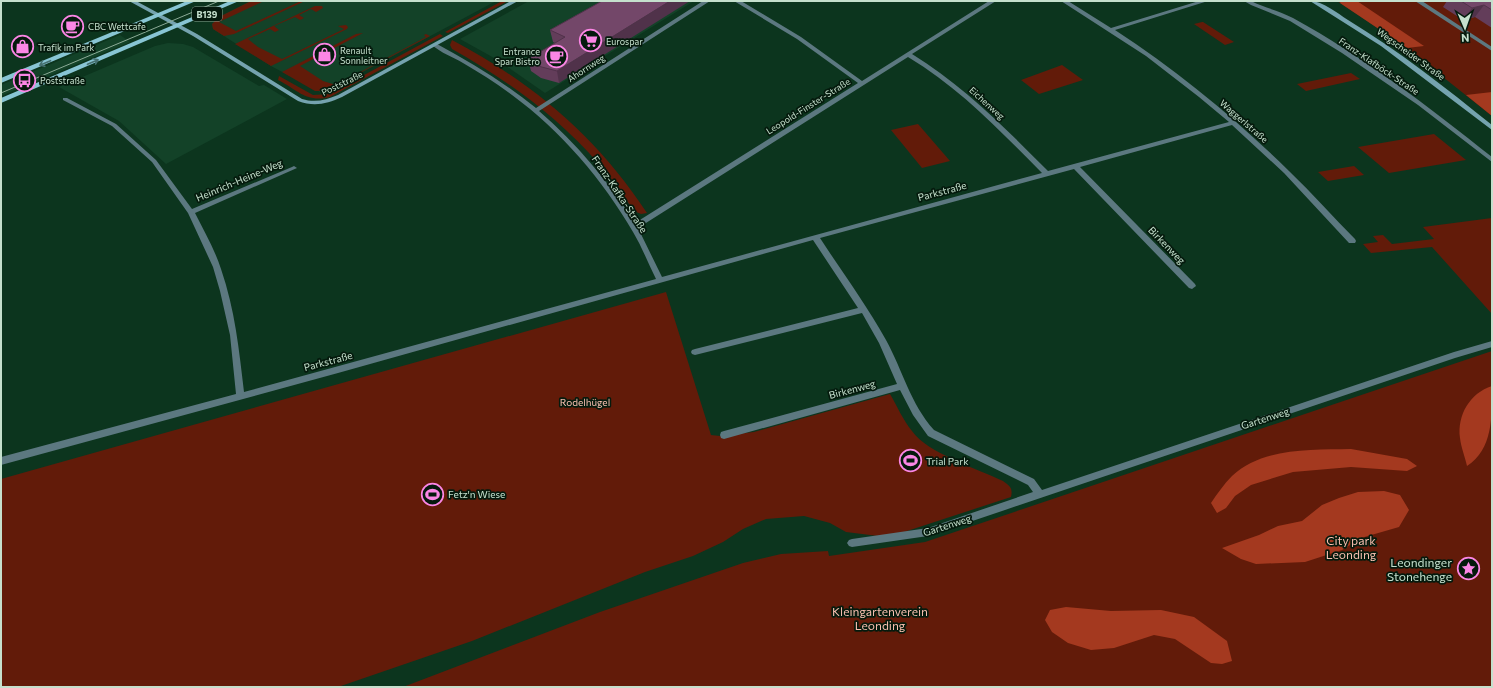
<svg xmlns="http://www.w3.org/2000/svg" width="1493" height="688" font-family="Commissioner,sans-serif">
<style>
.built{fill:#134228}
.green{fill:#621b09}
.forest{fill:#a4391f}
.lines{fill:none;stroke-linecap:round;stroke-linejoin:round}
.street{fill:#5c7880;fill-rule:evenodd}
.secondary{fill:#75a3af;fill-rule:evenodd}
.primary{fill:#88c5d4;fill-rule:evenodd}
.tram{stroke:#8cab97;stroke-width:1}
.wall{fill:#633d5a}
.shaded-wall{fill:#50324a}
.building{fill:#734769;stroke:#50324a}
.oneway{stroke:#467070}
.labels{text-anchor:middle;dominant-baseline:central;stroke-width:3.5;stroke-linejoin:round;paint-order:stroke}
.shield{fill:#051a0d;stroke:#8ba593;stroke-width:1}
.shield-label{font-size:9px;font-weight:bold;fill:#c5e0cd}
.far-poi-label{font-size:9px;fill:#c5e0cd;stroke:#051a0d;text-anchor:start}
.far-street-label{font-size:9px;fill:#c5e0cd;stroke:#051a0d}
.street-label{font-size:10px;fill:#c5e0cd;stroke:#051a0d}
.park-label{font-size:10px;fill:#fac0b1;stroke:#051a0d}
.poi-label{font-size:10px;fill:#c5e0cd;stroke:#051a0d;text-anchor:start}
.near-park-label{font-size:12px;fill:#fac0b1;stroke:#051a0d}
.near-poi-label{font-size:12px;fill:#c5e0cd;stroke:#051a0d;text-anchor:end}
</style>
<rect width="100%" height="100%" fill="#0c351e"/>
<g class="built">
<path d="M251 1H496L329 90 320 92 271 66 213 29 212 24 219 17Z"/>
<path d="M529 1H694L545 93 496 59 460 39Z"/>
<path d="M120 35 130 42 1 96V85Z"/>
<path d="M168 43 183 44 193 47 259 86 264 85 287 99 166 164 119 121 59 87 155 46Z"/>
</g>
<g class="green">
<path d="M251 1H264L219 22 236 31 301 1H305L234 34 224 36 213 29 212 24 219 17Z"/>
<path d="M502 1H508L448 33 445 32Z"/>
<path d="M1337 1H1492V116L1399 42Z"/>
<path d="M315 6H322L323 8 316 12 311 9 299 15 304 18 300 20 295 17 274 26 279 30 275 32 270 29 248 39 258 47 282 59 344 29 338 26 346 25 348 27 347 29 271 66 235 44Z"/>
<path d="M1202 22H1203L1234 42 1225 45 1194 24Z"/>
<path d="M363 33 300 66 323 81 336 85 426 37 424 35 426 34 430 36 326 91H315L282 72 356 34Z"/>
<path d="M440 34 443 36 330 97C306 103 298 90 278 80L279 76 313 95 329 94Z"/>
<path d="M452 40C533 83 596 136 647 213L641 214 634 211C623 195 612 178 599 164 557 116 507 80 452 49L450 45Z"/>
<path d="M1062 65 1083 80 1039 94 1021 80Z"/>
<path d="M1351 73 1360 79 1306 91 1297 84Z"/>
<path d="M918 124 950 161 922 168 891 130Z"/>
<path d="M1434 134 1466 160 1389 173 1358 147Z"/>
<path d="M1354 166 1364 175 1328 181 1318 172Z"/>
<path d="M1492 218V314L1432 247 1371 253 1363 244 1378 242 1373 236 1383 235 1392 244 1434 239 1423 227Z"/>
<path d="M666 292 711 435 720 436 754 432 890 394C897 406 903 420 912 431 927 453 978 469 1003 481 1010 486 1013 488 1011 497L904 532 878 536 846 532 830 523 804 516 766 519 743 529 723 542 693 556 645 572 472 641 338 687H1V479Z"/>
<path d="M1492 351V687H403L600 612 743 563 781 554 828 551 829 556 925 542Z"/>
</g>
<g class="forest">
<path d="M1341 1H1357L1424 46 1407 48 1340 3Z"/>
<path d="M1492 92V116L1466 95Z"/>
<path d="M1492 386C1492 417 1493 449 1467 466 1465 457 1461 447 1460 438 1457 415 1470 393 1492 386Z"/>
<path d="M1351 449 1407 459 1417 466 1407 471 1351 467 1293 472 1251 485 1235 496 1226 508 1217 513 1211 503C1217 494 1224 484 1232 476 1263 447 1311 450 1351 449Z"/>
<path d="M1384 491 1400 495 1409 510 1399 527 1361 538 1342 550 1305 562 1256 564 1241 559 1222 548 1259 535 1278 526 1302 521 1322 505 1339 498 1358 492Z"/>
<path d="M1066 607 1111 611 1161 610 1194 617 1227 641 1232 661 1222 664 1211 663 1175 639 1154 635 1114 648 1091 650 1068 643 1052 632 1045 620 1050 610Z"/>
</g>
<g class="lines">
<g class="street">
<path d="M703 1H710L539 111C577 144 608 181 635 223L858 83 797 39 734 1H741L801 37 862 81 989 1H996L912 54C964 86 1006 129 1048 171L1229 122 1199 97 1146 56 1061 1H1068L1111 28 1199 1H1208L1115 30C1178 71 1236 119 1289 171 1312 193 1333 217 1355 239L1356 241 1355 243H1349L1284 173 1232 125 1080 167 1195 284 1196 286 1192 289 1189 288 1074 169 820 238C842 272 866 304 886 340 903 371 910 403 934 430L1034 479 1042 490 1454 352 1492 341V347L1455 358 928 536 852 547 849 546 847 543 849 540 852 539 928 528 1033 492 1028 485 928 436 913 415 900 390 724 439 721 438 720 435 721 432 724 431 897 384 879 343 862 313 695 355 692 354 691 352 692 350 695 349 858 308 813 240 338 373 1 465V457L236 394 230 335 220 291 213 267 188 213 152 162 112 126 63 100V98H67L116 124 156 160 192 209 292 167 294 166 297 168 195 213C204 231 215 250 221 269 235 310 239 349 244 392L656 279C648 263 642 247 633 232 603 180 561 131 512 95 496 83 480 73 463 63 453 57 441 53 432 45L437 44C472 63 505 83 536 108ZM908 57C960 88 1000 131 1042 173L662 277 638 228Z"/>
<path d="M1244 1H1251C1265 8 1280 11 1293 18 1364 57 1429 107 1492 157V162L1418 105 1342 53 1290 21 1251 5Z"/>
<path d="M1415 1H1422L1492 47V51Z"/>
</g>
<g class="secondary">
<path d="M129 1H136L197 34 302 99C315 103 326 100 338 95L511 1H518L342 97C327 104 314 107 298 101L193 36Z"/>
<path d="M1310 1C1323 1 1337 13 1348 20 1399 51 1446 88 1492 125V130L1381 46Z"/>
</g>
<g class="primary">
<path d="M187 1H196L1 83V78Z"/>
<path d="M230 1H239L1 103V98Z"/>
</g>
<path class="tram" d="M1 93 219 1"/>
</g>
<g class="wall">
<path d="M602 1 559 83 541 78 531 71 528 59 555 43 553 42 550 30Z"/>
<path d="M1447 1H1492V28L1475 17 1463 20 1443 7Z"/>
</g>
<g class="shaded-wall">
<path d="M670 1H690L559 83 557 71Z"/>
<path d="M1484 5 1475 17 1463 20 1472 8Z"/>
</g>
<g class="building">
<path d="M602 1H670L557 71 538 66 528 59 565 37 550 30Z"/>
<path d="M1461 1H1492V10L1484 5 1472 8Z"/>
</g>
<defs><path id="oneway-shaft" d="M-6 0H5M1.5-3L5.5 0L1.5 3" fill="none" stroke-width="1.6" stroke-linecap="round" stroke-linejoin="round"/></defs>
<g class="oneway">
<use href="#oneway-shaft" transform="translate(93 62) rotate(-23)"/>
<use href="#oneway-shaft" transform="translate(45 63) rotate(157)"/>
</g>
<defs>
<symbol id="cafe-ring" viewBox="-11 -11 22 22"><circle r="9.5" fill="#051a0d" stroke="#fb86e5" stroke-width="1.5"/><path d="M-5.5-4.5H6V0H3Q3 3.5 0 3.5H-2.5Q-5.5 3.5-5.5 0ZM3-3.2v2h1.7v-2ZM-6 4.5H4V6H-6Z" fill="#fb86e5"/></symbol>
<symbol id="supermarket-ring" viewBox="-11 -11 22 22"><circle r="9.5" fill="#051a0d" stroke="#fb86e5" stroke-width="1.5"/><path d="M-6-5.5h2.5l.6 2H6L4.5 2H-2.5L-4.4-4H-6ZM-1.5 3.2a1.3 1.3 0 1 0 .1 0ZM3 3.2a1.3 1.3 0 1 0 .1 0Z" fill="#fb86e5"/></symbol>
<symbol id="shop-ring" viewBox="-11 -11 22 22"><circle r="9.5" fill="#051a0d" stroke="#fb86e5" stroke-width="1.5"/><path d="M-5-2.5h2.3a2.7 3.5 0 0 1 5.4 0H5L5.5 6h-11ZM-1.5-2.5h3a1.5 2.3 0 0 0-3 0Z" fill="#fb86e5"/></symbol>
<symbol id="bus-ring" viewBox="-11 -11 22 22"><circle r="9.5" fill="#051a0d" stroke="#fb86e5" stroke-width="1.5"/><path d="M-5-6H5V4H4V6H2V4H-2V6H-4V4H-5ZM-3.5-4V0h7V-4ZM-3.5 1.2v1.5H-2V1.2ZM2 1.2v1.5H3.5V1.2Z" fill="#fb86e5"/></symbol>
<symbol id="stadium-ring" viewBox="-11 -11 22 22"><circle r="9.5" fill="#051a0d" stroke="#fb86e5" stroke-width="1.5"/><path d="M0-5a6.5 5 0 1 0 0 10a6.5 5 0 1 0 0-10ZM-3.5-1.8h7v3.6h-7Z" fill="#fb86e5"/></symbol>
<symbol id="sight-ring" viewBox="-11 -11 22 22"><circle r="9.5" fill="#051a0d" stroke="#fb86e5" stroke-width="1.5"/><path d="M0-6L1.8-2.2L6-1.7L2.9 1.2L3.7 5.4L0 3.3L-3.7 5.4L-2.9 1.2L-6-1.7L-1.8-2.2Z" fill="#fb86e5"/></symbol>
</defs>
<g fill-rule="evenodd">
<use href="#cafe-ring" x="60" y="14" width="25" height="25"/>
<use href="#supermarket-ring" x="578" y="28" width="25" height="25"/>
<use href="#shop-ring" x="10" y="34" width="25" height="25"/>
<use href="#shop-ring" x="312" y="42" width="25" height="25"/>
<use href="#cafe-ring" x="544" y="44" width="25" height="25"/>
<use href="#bus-ring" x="12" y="68" width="25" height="25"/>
<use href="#stadium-ring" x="898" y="448" width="25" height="25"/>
<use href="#stadium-ring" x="420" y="482" width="25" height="25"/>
<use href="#sight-ring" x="1456" y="556" width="25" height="25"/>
</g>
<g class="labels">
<rect class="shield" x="192" y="7" width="30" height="14" rx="3"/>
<g class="shield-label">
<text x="207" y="14">B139</text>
</g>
<g class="far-poi-label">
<text x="88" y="26">CBC Wettcafe</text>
<text x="606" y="41">Eurospar</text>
<text x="38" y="47">Trafik im Park</text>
<text x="340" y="50">Renault<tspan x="340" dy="10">Sonnleitner</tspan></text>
<text x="540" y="51" text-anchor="end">Entrance<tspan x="540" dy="10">Spar Bistro</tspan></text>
<text x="40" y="80">Poststraße</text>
</g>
<g class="far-street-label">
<text transform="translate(1411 54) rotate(36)">Wegscheider Straße</text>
<text transform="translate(1379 66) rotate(34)">Franz-Klafböck-Straße</text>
<text transform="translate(586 68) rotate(-33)">Ahornweg</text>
<text transform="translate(342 83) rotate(-26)">Poststraße</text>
<text transform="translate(987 103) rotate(42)">Eichenweg</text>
<text transform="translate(808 106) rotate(-32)">Leopold-Finster-Straße</text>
<text transform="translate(1244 121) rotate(41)">Waggerlstraße</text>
</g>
<g class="street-label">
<text transform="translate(239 180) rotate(-23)">Heinrich-Heine-Weg</text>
<text transform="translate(942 191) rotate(-15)">Parkstraße</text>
<text transform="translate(620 194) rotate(56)">Franz-Kafka-Straße</text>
<text transform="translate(1167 245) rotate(46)">Birkenweg</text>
<text transform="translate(328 361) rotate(-15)">Parkstraße</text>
<text transform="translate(852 389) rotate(-15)">Birkenweg</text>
<text transform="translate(1265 418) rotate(-18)">Gartenweg</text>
<text transform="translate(947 525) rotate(-18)">Gartenweg</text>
</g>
<g class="park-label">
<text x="585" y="402">Rodelhügel</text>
</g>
<g class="poi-label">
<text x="926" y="461">Trial Park</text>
<text x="448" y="494">Fetz'n Wiese</text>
</g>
<g class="near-park-label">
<text x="1351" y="540">City park<tspan x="1351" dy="14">Leonding</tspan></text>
<text x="880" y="611">Kleingartenverein<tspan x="880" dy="14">Leonding</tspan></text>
</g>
<g class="near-poi-label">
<text x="1452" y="562">Leondinger<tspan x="1452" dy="14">Stonehenge</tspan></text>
</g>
</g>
<rect width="1493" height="688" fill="none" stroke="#c5e0cd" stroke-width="4"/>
<g transform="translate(1465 28) rotate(178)" stroke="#051a0d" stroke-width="3" paint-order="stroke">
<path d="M0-3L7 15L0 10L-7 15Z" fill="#c5e0cd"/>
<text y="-6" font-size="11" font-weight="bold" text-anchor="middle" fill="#c5e0cd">N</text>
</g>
</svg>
